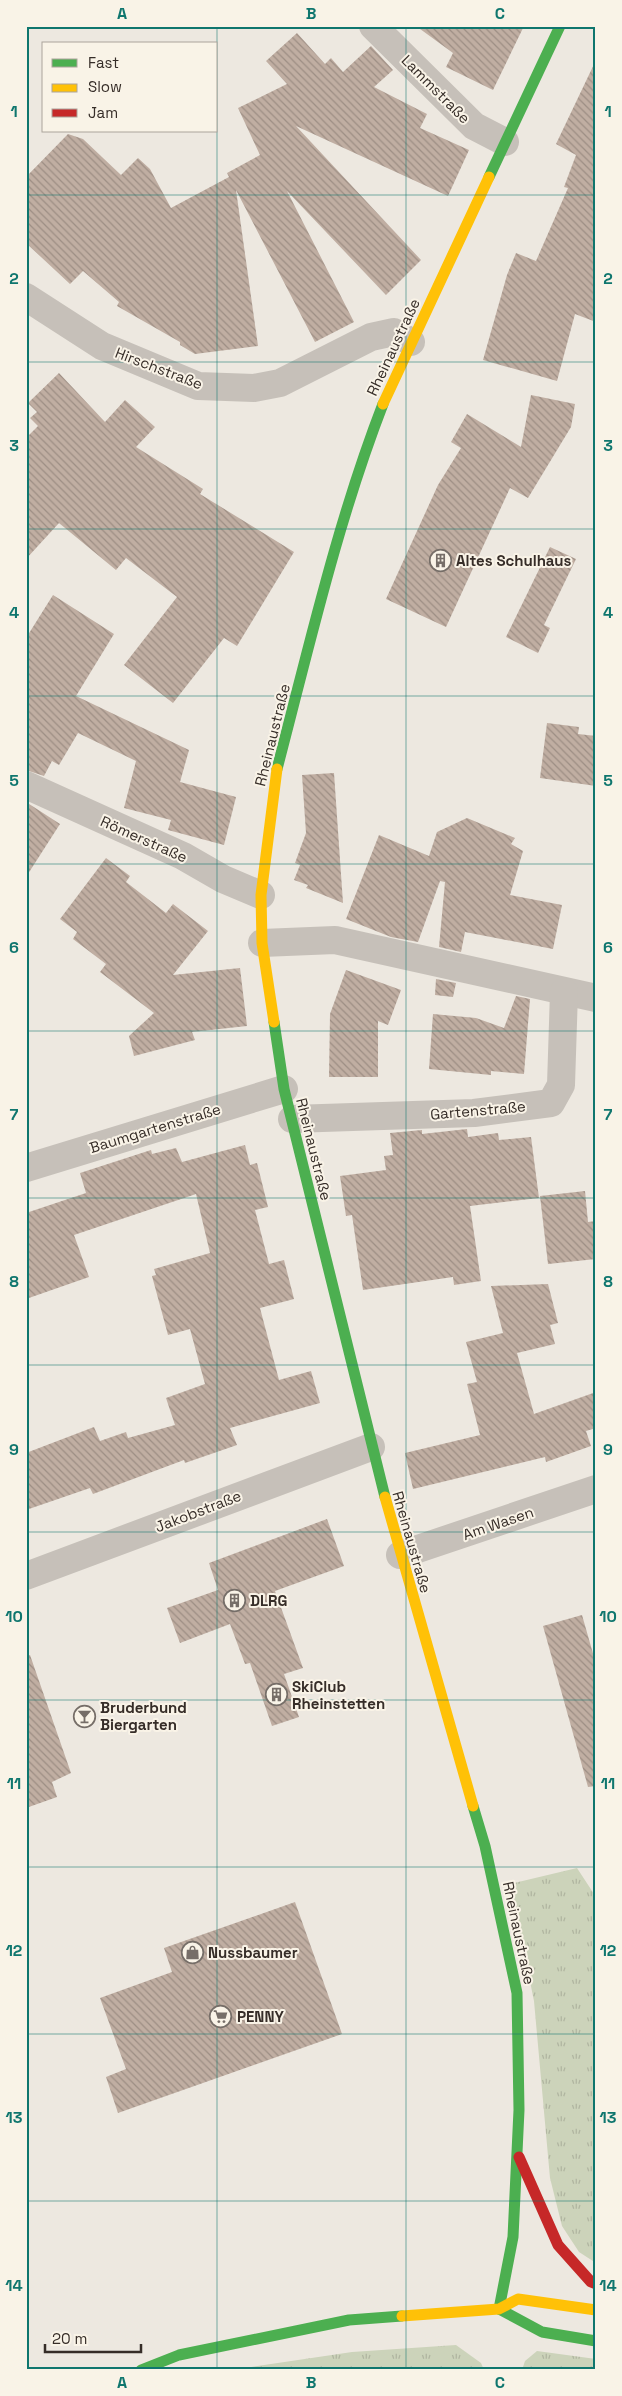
<svg xmlns="http://www.w3.org/2000/svg" width="622" height="2396" font-family="'Space Grotesk',sans-serif">
<style>
.grass{fill:url(#grass-tufts)}
.building{fill:url(#building-back-hatch)}
.lines{fill:none;stroke-linecap:round;stroke-linejoin:round}
.street{stroke:#c6c0b9;stroke-width:28}
.fast{stroke:#4caf50;stroke-width:11}
.slow{stroke:#ffc107;stroke-width:11}
.jam{stroke:#c62828;stroke-width:11}
.grid{fill:none;stroke:#0f766e;stroke-width:1;stroke-opacity:0.55}
.labels{text-anchor:middle;dominant-baseline:central;stroke-width:4;stroke-linejoin:round;paint-order:stroke}
.street-label{font-size:15px;fill:#362d28;stroke:#f9f3e7}
.poi-label{font-size:15px;font-weight:bold;fill:#362d28;stroke:#f9f3e7;text-anchor:start}
.neatline{fill:none;stroke:#0f766e;stroke-width:2}
.grid-label{font-size:16px;text-anchor:middle;font-weight:bold;fill:#0f766e}
</style>
<defs>
<pattern id="grass-tufts" width="24" height="20" patternUnits="userSpaceOnUse" patternTransform="scale(1.25)"><rect width="24" height="20" fill="#ccd3ba"/><path d="M3 7l-1-3M5 7V3M7 7l1-3M15 17l-1-3M17 17v-4M19 17l1-3" fill="none" stroke="#b0b5a0"/></pattern>
<pattern id="building-back-hatch" width="6" height="6" patternUnits="userSpaceOnUse" patternTransform="scale(1.25)"><rect width="6" height="6" fill="#c0aea2"/><path d="M-1 5l2 2M0 0l6 6M5-1l2 2" fill="none" stroke="#9d8e84"/></pattern>
</defs>
<rect width="100%" height="100%" fill="#ede8e0"/>
<g class="grass">
<path d="M577 1868 596 1897V2263L579 2252 562 2226 550 2178 534 2001 510 1884Z"/>
<path d="M456 2345 481 2363 484 2370H231L352 2352Z"/>
<path d="M537 2351 596 2359V2370H522L525 2361Z"/>
</g>
<g class="building">
<path d="M416 26H524L493 90 446 67 453 53Z"/>
<path d="M297 33 325 64 331 58 343 72 371 46 393 70 374 87 427 114 420 128 469 150 448 196 296 126 421 260 386 295 287 191 354 322 315 342 236 190 258 346 195 354 180 345V342L117 306 119 302 83 271 70 284 26 243V177L68 134 83 139 121 175 138 158 150 169 171 208 229 177 227 173 260 155 238 108 287 84 266 61Z"/>
<path d="M596 60V322L575 314 557 381 483 360 507 275 516 253 536 261 568 188 564 187 576 155 556 144Z"/>
<path d="M59 373 105 422 125 400 155 427 136 447 203 489 200 494 294 552 237 646 224 638 173 703 124 665 177 597 126 558 116 570 59 523 26 559V438L38 426 30 418 37 412 28 403Z"/>
<path d="M531 395 575 404 571 427 528 498 510 488 446 627 386 599 438 485 461 448 451 442 467 414 521 447Z"/>
<path d="M550 547 576 559 544 625 550 628 538 653 506 637Z"/>
<path d="M53 595 114 634 76 696 189 750 180 782 236 797 224 845 168 830 171 820 124 808 136 761 78 733 59 765 52 761 44 776 26 770V638Z"/>
<path d="M547 723 579 727 578 734 596 736V786L540 778Z"/>
<path d="M334 773 343 903 306 888 308 885 294 880 300 865 295 863 306 833 302 775Z"/>
<path d="M26 802 60 824 26 877Z"/>
<path d="M467 818 515 838 511 844 523 851 510 895 562 905 553 949 465 932 461 952 439 947 445 882 440 881 418 942 391 937 346 919 379 835 429 856 437 832Z"/>
<path d="M106 858 130 876 126 882 166 913 173 904 208 931 173 975 240 968 247 1026 192 1032 195 1040 134 1056 129 1036 154 1013 100 972 106 964 73 939 77 932 60 919Z"/>
<path d="M346 970 401 990 388 1025 378 1021V1077H329L330 1014Z"/>
<path d="M436 979 456 983 453 997 435 995Z"/>
<path d="M516 996 530 999 524 1074 491 1071V1075L429 1069 433 1014 476 1018 504 1028Z"/>
<path d="M467 1129 468 1137 498 1133 499 1140 531 1137 539 1198 470 1206 481 1281 454 1285 453 1277 363 1290 352 1215 346 1216 340 1176 386 1170 384 1156 393 1155 390 1133 422 1130V1134Z"/>
<path d="M245 1145 250 1165 257 1163 268 1207 255 1210 269 1264 284 1260 294 1299 260 1308 279 1380 311 1371 320 1403 230 1428 237 1445 185 1463 184 1460 93 1494 90 1488 26 1510V1453L94 1427 100 1441 126 1432 128 1438 175 1425 166 1398 205 1384 190 1329 168 1335 152 1276 156 1275 154 1269 210 1253 196 1194 74 1235 89 1277 26 1299V1213L86 1193 80 1173 151 1150 152 1154 176 1148 182 1162Z"/>
<path d="M585 1191 588 1222 596 1221V1259L548 1264 540 1196Z"/>
<path d="M548 1284 558 1323 550 1325 555 1344 517 1353 534 1414 596 1392V1428L586 1431 591 1446 546 1462 545 1457 413 1489 405 1453 480 1435 467 1384 477 1382 466 1342 503 1333 491 1286Z"/>
<path d="M327 1519 344 1566 275 1591 303 1668 284 1674 299 1717 272 1726 250 1663 245 1664 230 1624 180 1643 167 1608 218 1590 209 1563Z"/>
<path d="M582 1615 596 1664V1786L588 1787 543 1626Z"/>
<path d="M30 1655 71 1773 52 1782 57 1797 26 1808V1656Z"/>
<path d="M295 1902 342 2034 118 2113 106 2077 126 2069 100 1998 172 1972 164 1948Z"/>
</g>
<g class="lines">
<g class="street">
<path d="M373 26 474 126 505 142"/>
<path d="M26 297 102 346 198 386 254 388 280 383 371 337 394 332 411 342"/>
<path d="M26 785 183 856 223 879 261 895"/>
<path d="M262 943 335 940 596 998"/>
<path d="M292 1119 474 1113 551 1103 561 1085 564 992"/>
<path d="M26 1168 284 1089"/>
<path d="M400 1555 596 1489"/>
<path d="M26 1576 371 1447"/>
</g>
<g class="fast">
<path d="M489 177 560 26"/>
<path d="M277 769C309 647 337 523 383 404"/>
<path d="M274 1022 284 1089 385 1497"/>
<path d="M473 1806 485 1846 517 1993 519 2110 513 2237 499 2309"/>
<path d="M499 2309 542 2332 596 2341"/>
<path d="M141 2370 179 2355 349 2320 402 2316"/>
</g>
<g class="slow">
<path d="M383 404 489 177"/>
<path d="M274 1022 262 943 261 895 277 769"/>
<path d="M385 1497 473 1806"/>
<path d="M402 2316 499 2309 518 2299 596 2310"/>
</g>
<path class="jam" d="M519 2157 558 2245 591 2282 596 2284"/>
</g>
<path class="grid" d="M217 26V2370M406 26V2370M26 195H596M26 362H596M26 529H596M26 696H596M26 864H596M26 1031H596M26 1198H596M26 1365H596M26 1532H596M26 1700H596M26 1867H596M26 2034H596M26 2201H596"/>
<defs>
<symbol id="building-ring" viewBox="-11 -11 22 22"><circle r="9.5" fill="#f9f3e7" stroke="#766e68" stroke-width="1.5"/><path d="M-4-6H4V6H1V3H-1V6H-4ZM-2.5-4.3h1.7v1.8h-1.7ZM.8-4.3h1.7v1.8H.8ZM-2.5-1h1.7V.8h-1.7ZM.8-1h1.7V.8H.8Z" fill="#766e68"/></symbol>
<symbol id="bar-ring" viewBox="-11 -11 22 22"><circle r="9.5" fill="#f9f3e7" stroke="#766e68" stroke-width="1.5"/><path d="M-6-5H6L.8 .8V4.5H3.5V6h-7V4.5H-.8V.8Z" fill="#766e68"/></symbol>
<symbol id="shop-ring" viewBox="-11 -11 22 22"><circle r="9.5" fill="#f9f3e7" stroke="#766e68" stroke-width="1.5"/><path d="M-5-2.5h2.3a2.7 3.5 0 0 1 5.4 0H5L5.5 6h-11ZM-1.5-2.5h3a1.5 2.3 0 0 0-3 0Z" fill="#766e68"/></symbol>
<symbol id="supermarket-ring" viewBox="-11 -11 22 22"><circle r="9.5" fill="#f9f3e7" stroke="#766e68" stroke-width="1.5"/><path d="M-6-5.5h2.5l.6 2H6L4.5 2H-2.5L-4.4-4H-6ZM-1.5 3.2a1.3 1.3 0 1 0 .1 0ZM3 3.2a1.3 1.3 0 1 0 .1 0Z" fill="#766e68"/></symbol>
</defs>
<g fill-rule="evenodd">
<use href="#building-ring" x="428" y="548" width="25" height="25"/>
<use href="#building-ring" x="222" y="1588" width="25" height="25"/>
<use href="#building-ring" x="264" y="1682" width="25" height="25"/>
<use href="#bar-ring" x="72" y="1704" width="25" height="25"/>
<use href="#shop-ring" x="180" y="1940" width="25" height="25"/>
<use href="#supermarket-ring" x="208" y="2004" width="25" height="25"/>
</g>
<g class="labels">
<g class="street-label">
<text transform="translate(436 89) rotate(45)">Lammstraße</text>
<text transform="translate(393 347) rotate(-65)">Rheinaustraße</text>
<text transform="translate(159 368) rotate(21)">Hirschstraße</text>
<text transform="translate(272 735) rotate(-76)">Rheinaustraße</text>
<text transform="translate(144 839) rotate(24)">Römerstraße</text>
<text transform="translate(478 1110) rotate(-5)">Gartenstraße</text>
<text transform="translate(155 1128) rotate(-17)">Baumgartenstraße</text>
<text transform="translate(314 1149) rotate(76)">Rheinaustraße</text>
<text transform="translate(198 1511) rotate(-21)">Jakobstraße</text>
<text transform="translate(498 1523) rotate(-19)">Am Wasen</text>
<text transform="translate(412 1542) rotate(74)">Rheinaustraße</text>
<text transform="translate(519 1933) rotate(78)">Rheinaustraße</text>
</g>
<g class="poi-label">
<text x="456" y="560">Altes Schulhaus</text>
<text x="250" y="1600">DLRG</text>
<text x="292" y="1686">SkiClub<tspan x="292" dy="17">Rheinstetten</tspan></text>
<text x="100" y="1707">Bruderbund<tspan x="100" dy="17">Biergarten</tspan></text>
<text x="208" y="1952">Nussbaumer</text>
<text x="237" y="2016">PENNY</text>
</g>
</g>
<rect width="622" height="2396" fill="none" stroke="#f9f3e7" stroke-width="55"/>
<rect x="42" y="42" width="175" height="90" fill="#f9f3e7" stroke="#aba49b"/>
<rect x="52" y="59" width="25" height="8" fill="#4caf50" stroke="#aba49b"/>
<text x="88" y="68" font-size="15" fill="#362d28">Fast</text>
<rect x="52" y="84" width="25" height="8" fill="#ffc107" stroke="#aba49b"/>
<text x="88" y="92" font-size="15" fill="#362d28">Slow</text>
<rect x="52" y="109" width="25" height="8" fill="#c62828" stroke="#aba49b"/>
<text x="88" y="118" font-size="15" fill="#362d28">Jam</text>
<path d="M45 2344v8h96v-8" fill="none" stroke="#362d28" stroke-width="2.5"/>
<text x="52" y="2344" font-size="15" fill="#362d28" stroke="#f9f3e7" stroke-width="4" paint-order="stroke">20 m</text>
<rect x="28" y="28" width="566" height="2340" class="neatline"/>
<g class="grid-label">
<text x="122" y="19">A</text>
<text x="311" y="19">B</text>
<text x="500" y="19">C</text>
<text x="14" y="117">1</text>
<text x="608" y="117">1</text>
<text x="14" y="284">2</text>
<text x="608" y="284">2</text>
<text x="14" y="451">3</text>
<text x="608" y="451">3</text>
<text x="14" y="618">4</text>
<text x="608" y="618">4</text>
<text x="14" y="786">5</text>
<text x="608" y="786">5</text>
<text x="14" y="953">6</text>
<text x="608" y="953">6</text>
<text x="14" y="1120">7</text>
<text x="608" y="1120">7</text>
<text x="14" y="1287">8</text>
<text x="608" y="1287">8</text>
<text x="14" y="1455">9</text>
<text x="608" y="1455">9</text>
<text x="14" y="1622">10</text>
<text x="608" y="1622">10</text>
<text x="14" y="1789">11</text>
<text x="608" y="1789">11</text>
<text x="14" y="1956">12</text>
<text x="608" y="1956">12</text>
<text x="14" y="2123">13</text>
<text x="608" y="2123">13</text>
<text x="14" y="2291">14</text>
<text x="608" y="2291">14</text>
<text x="122" y="2388">A</text>
<text x="311" y="2388">B</text>
<text x="500" y="2388">C</text>
</g>
</svg>
